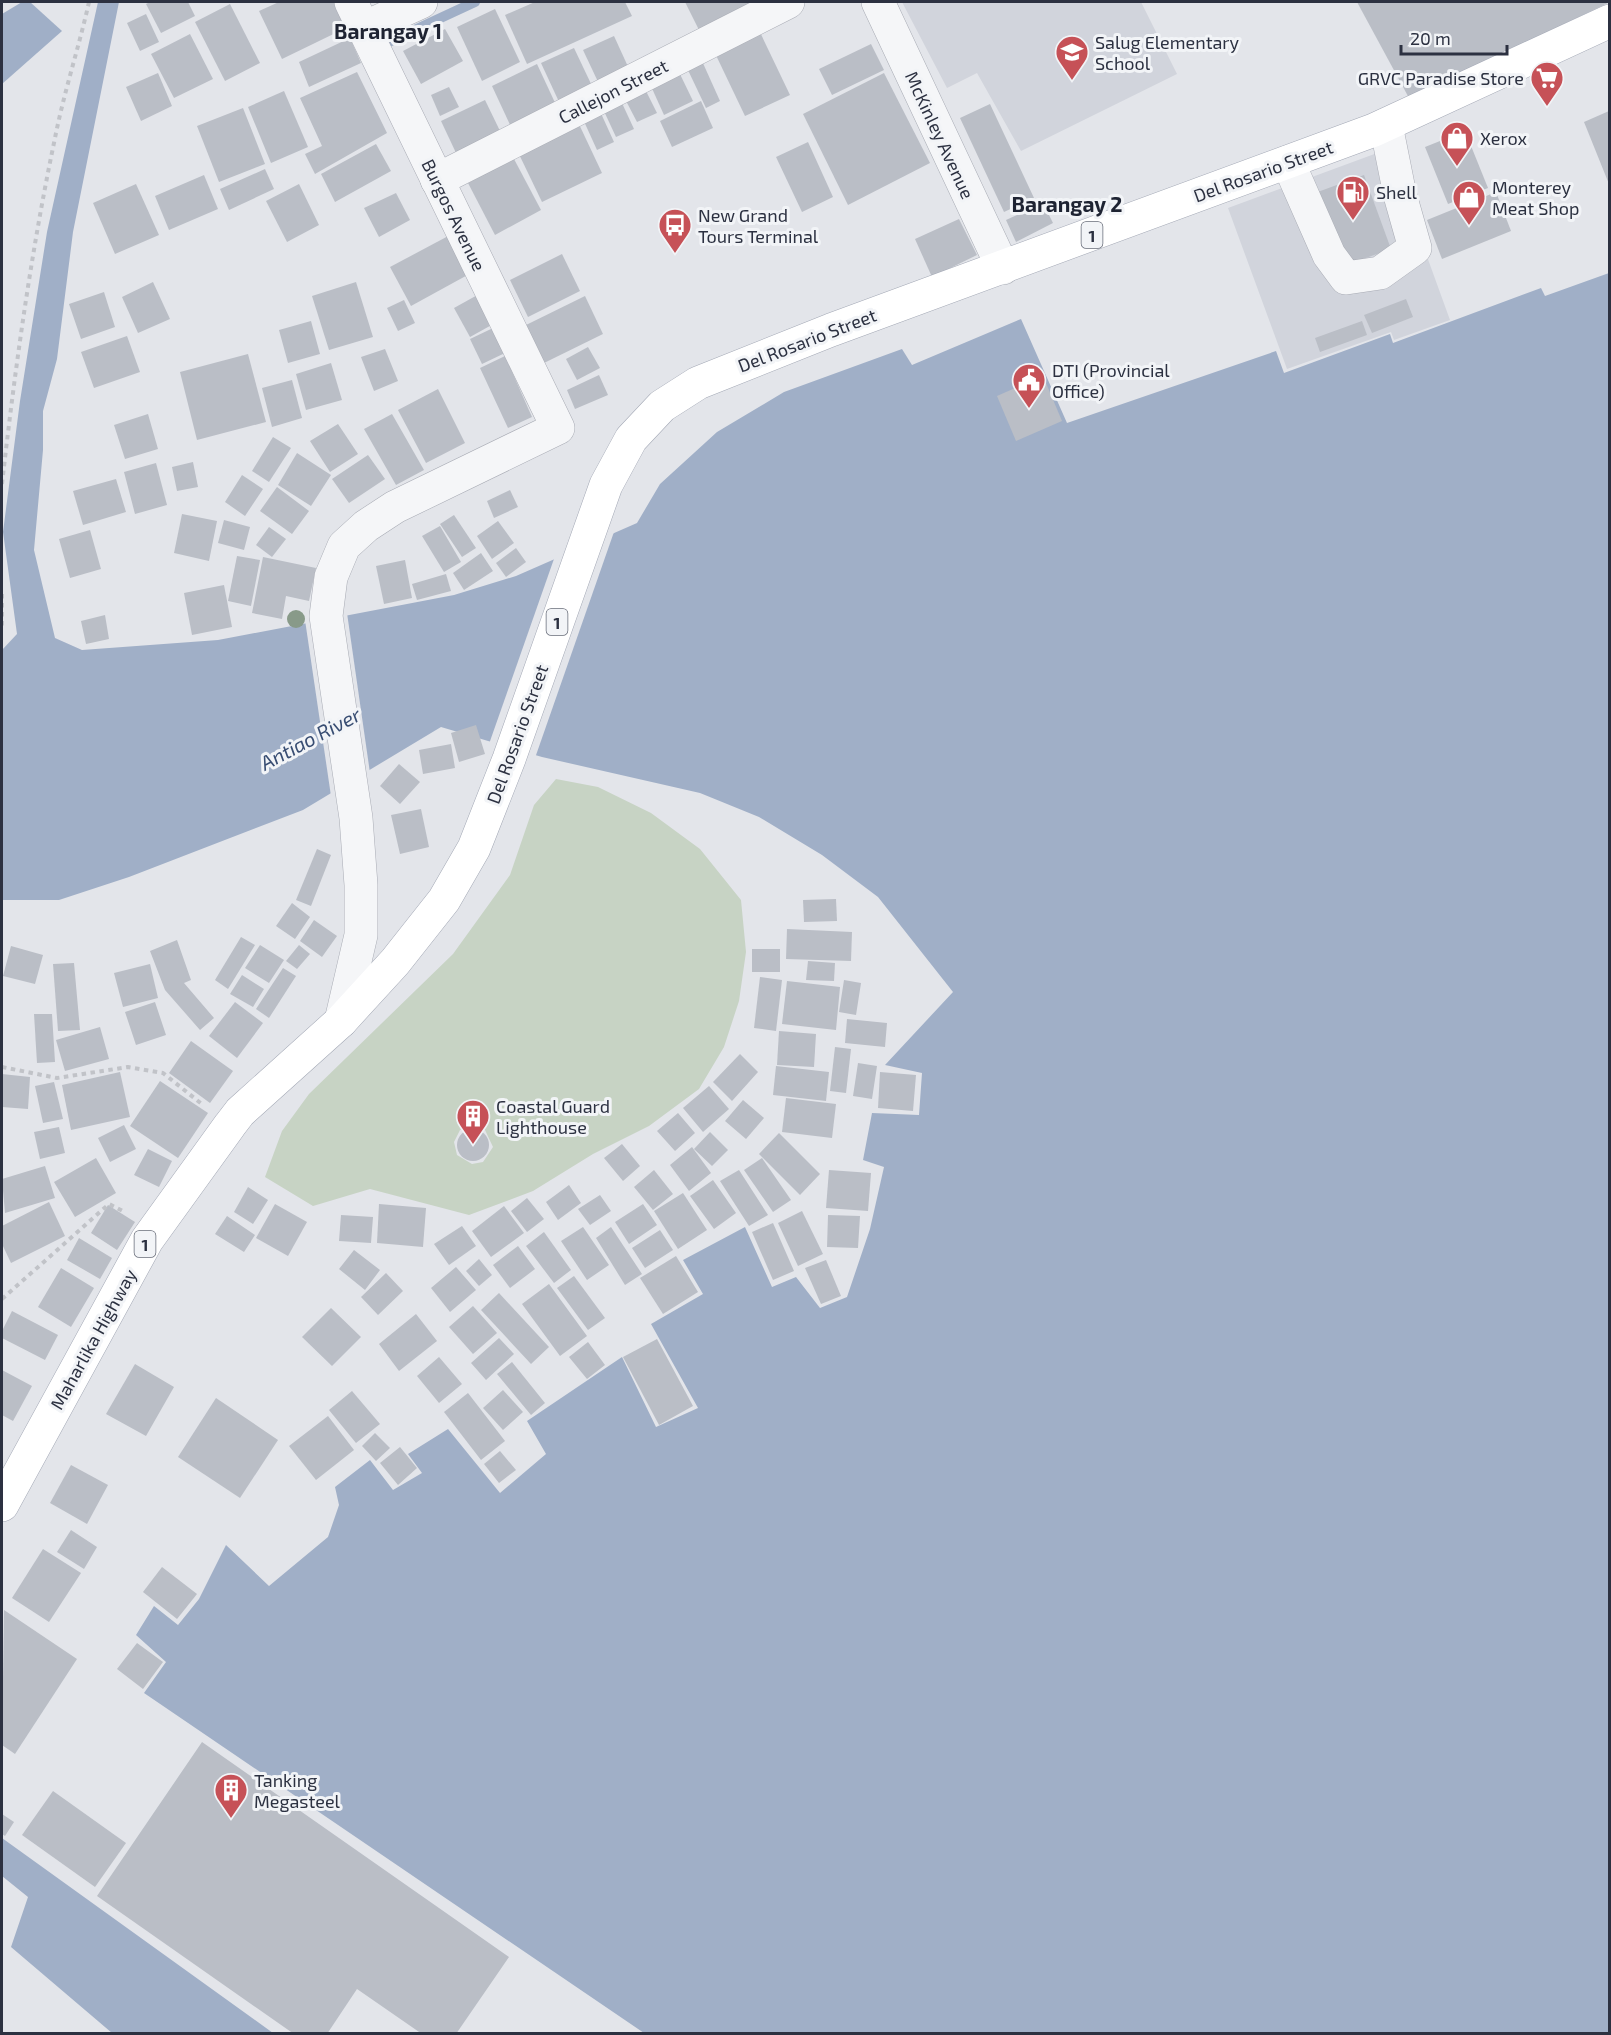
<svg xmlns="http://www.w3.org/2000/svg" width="1611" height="2035" font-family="'Exo 2',sans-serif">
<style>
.built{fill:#d1d4dc}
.green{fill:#c7d3c4;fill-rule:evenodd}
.water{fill:#a0afc7}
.pier{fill:#e3e5ea}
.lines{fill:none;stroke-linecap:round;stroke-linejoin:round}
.stream{stroke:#a0afc7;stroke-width:10}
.building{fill:#babec6}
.minor-casing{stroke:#a8abb4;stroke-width:34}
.major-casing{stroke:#a3a8b5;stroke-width:34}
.path{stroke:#c1c3c8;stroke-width:4;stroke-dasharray:4.5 4.5;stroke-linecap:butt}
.minor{stroke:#f5f6f8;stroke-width:33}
.major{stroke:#fff;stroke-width:33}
.tree{fill:#889a89}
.labels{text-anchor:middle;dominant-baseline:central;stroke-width:6;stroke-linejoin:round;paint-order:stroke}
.shield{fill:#f2f4f7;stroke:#676c78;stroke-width:1.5}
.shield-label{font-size:16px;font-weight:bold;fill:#2c3141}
.poi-label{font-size:18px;fill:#2c3141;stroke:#f2f4f7;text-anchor:start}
.street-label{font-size:18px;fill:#2c3141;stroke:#f2f4f7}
.water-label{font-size:20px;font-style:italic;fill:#384d72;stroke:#f2f4f7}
.quarter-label{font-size:21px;font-weight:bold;fill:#1e2332;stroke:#f2f4f7}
</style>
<rect width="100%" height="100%" fill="#e3e5ea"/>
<g class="built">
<path d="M902 2H1141L1177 74 1021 151 977 73 947 88Z"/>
<path d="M1388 149 1450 320 1394 340 1391 332 1287 369 1228 208Z"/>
</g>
<path class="green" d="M556 779 598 787 651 813 700 849 741 900 746 952 739 1001 724 1047 699 1089 649 1126 593 1154 533 1191 469 1215 370 1189 313 1206 265 1177 282 1131 309 1094 453 954 510 875 534 805ZM473 1126 485 1130 493 1147 483 1162 472 1164 457 1155 454 1142 460 1130Z"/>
<g class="water">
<path d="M22 2H30L62 31 2 84V14Z"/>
<path d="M98 2H119L73 232 57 359 43 411V450L34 550 55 638 82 650 218 640 454 595 516 576 637 523 660 484 717 432 784 392 902 349 912 365 1021 319 1067 423 1276 351 1284 373 1390 334 1393 343 1541 288 1545 296 1609 273V2033H644L144 1693 166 1662 136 1635 154 1606 178 1625 199 1599 226 1545 269 1586 328 1537 339 1505 335 1487 370 1460 393 1490 422 1473 408 1454 448 1429 500 1493 546 1454 527 1421 622 1357 656 1427 698 1408 651 1324 703 1294 683 1260 745 1227 772 1287 796 1277 820 1308 847 1297 870 1229 884 1167 863 1160 872 1113 919 1115 922 1073 885 1065 953 992 878 897 822 855 759 817 700 793 542 757 441 727 303 810 129 877 59 900H2V650L17 634 3 532 20 401 47 232Z"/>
<path d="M2 1838 273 2033H112L11 1947 28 1897 2 1876Z"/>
</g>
<g class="pier">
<path d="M615 529 535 758 489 744 555 556Z"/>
<path d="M347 613 370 773 331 796 305 620Z"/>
</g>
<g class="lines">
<path class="stream" d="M378 47 475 2"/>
</g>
<g class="building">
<path d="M150 2H188L195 16 161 33 146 4Z"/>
<path d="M279 2H338L350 26 282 59 259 11Z"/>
<path d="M535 2H625L632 16 527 64 505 15Z"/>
<path d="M685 2H767L701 34Z"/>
<path d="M1357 2H1610L1409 98Z"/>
<path d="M230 4 260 63 225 81 195 22Z"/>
<path d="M495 9 520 62 482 81 457 27Z"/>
<path d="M146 14 159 42 140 51 127 23Z"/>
<path d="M758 28 790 95 745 116 713 49Z"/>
<path d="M445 29 463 61 421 84 403 51Z"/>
<path d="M190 34 213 79 174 98 151 54Z"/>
<path d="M614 36 630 71 600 86 583 50Z"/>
<path d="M350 38 361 63 309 87 299 62Z"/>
<path d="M871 44 884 70 832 95 819 69Z"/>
<path d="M574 48 593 88 560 104 541 63Z"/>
<path d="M702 61 720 101 706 108 687 68Z"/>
<path d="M537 64 557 107 512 129 492 86Z"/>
<path d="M678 70 693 101 664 115 650 84Z"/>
<path d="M357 72 387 133 315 174 305 154 322 146 300 98Z"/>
<path d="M158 73 172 106 141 121 126 87Z"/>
<path d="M884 73 930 163 848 205 803 114Z"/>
<path d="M449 87 459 107 440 116 431 95Z"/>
<path d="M644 87 657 113 637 122 624 97Z"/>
<path d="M284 91 308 147 271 163 248 107Z"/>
<path d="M485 100 501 133 457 155 441 121Z"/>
<path d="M621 101 634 129 616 137 603 109Z"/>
<path d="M701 101 713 128 672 147 660 121Z"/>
<path d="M990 104 1034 198 1004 212 960 118Z"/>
<path d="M243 108 265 164 219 182 197 126Z"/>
<path d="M599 109 614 142 597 150 582 117Z"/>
<path d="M1609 111V184L1584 122Z"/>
<path d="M577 120 602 173 542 202 516 148Z"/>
<path d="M1465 131 1488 188 1448 204 1425 147Z"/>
<path d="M808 142 833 197 802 212 776 157Z"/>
<path d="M376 144 391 171 335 202 321 174Z"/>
<path d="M514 159 541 210 495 235 468 183Z"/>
<path d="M265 169 274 189 229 210 220 189Z"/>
<path d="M204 175 218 209 169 230 155 196Z"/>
<path d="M1364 175 1391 249 1343 266 1315 193Z"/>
<path d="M136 184 159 235 115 254 93 203Z"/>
<path d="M299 184 319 225 287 242 266 201Z"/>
<path d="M1496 192 1511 231 1442 259 1427 220Z"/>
<path d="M396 193 410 220 379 237 364 208Z"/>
<path d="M1043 203 1053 223 1016 242 1006 220Z"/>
<path d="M959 219 977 255 932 277 915 239Z"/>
<path d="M452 234 473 272 411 306 390 267Z"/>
<path d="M562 254 580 291 528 317 510 280Z"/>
<path d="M153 282 170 319 138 333 122 297Z"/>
<path d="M356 282 373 337 329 350 312 296Z"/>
<path d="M104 292 115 327 81 339 69 304Z"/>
<path d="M481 293 497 322 470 337 454 308Z"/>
<path d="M585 296 603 334 544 363 526 325Z"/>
<path d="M1406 299 1413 317 1372 333 1364 315Z"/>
<path d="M404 300 415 323 398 331 387 308Z"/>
<path d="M311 321 320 354 288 363 279 330Z"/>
<path d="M1362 321 1367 335 1320 352 1315 338Z"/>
<path d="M493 328 505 353 482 364 470 339Z"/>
<path d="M127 336 140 372 94 388 81 352Z"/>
<path d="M588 347 600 368 577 380 566 359Z"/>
<path d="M385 349 398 381 374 391 361 357Z"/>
<path d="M248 354 266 422 197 440 180 372Z"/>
<path d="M505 356 532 417 508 428 480 368Z"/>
<path d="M331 363 342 400 306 410 296 374Z"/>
<path d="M599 375 608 395 575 409 567 390Z"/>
<path d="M1043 376 1062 421 1016 441 997 396Z"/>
<path d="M292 380 302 418 272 427 262 388Z"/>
<path d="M438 389 465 443 426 463 398 410Z"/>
<path d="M148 414 158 449 125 459 114 425Z"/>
<path d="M392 414 424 470 396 485 364 429Z"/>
<path d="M338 424 358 454 330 472 310 441Z"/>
<path d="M273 437 291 448 269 482 252 471Z"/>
<path d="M297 453 331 475 311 506 278 485Z"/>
<path d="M368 455 385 479 349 503 332 479Z"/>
<path d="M193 462 198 487 177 491 172 467Z"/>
<path d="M156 463 167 505 135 514 124 472Z"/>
<path d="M242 475 263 489 245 516 225 502Z"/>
<path d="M116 479 126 512 83 525 73 491Z"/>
<path d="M277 487 309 511 292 534 260 511Z"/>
<path d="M510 490 518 507 494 518 487 501Z"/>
<path d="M182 514 217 521 209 561 174 553Z"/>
<path d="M454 515 476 548 462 557 440 524Z"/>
<path d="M224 520 250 527 244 550 218 543Z"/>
<path d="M498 521 514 543 492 559 477 536Z"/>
<path d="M440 526 461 562 444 572 422 536Z"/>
<path d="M269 527 286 539 272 557 256 545Z"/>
<path d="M90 530 101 569 70 578 59 539Z"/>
<path d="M516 548 526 562 506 577 496 563Z"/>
<path d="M481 553 493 571 464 590 453 573Z"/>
<path d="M237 556 260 560 251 606 228 601Z"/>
<path d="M263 557 316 568 309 601 286 596 282 619 252 613Z"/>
<path d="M405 560 412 598 384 604 376 566Z"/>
<path d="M446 574 451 591 417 600 412 584Z"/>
<path d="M224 585 232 627 192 635 184 593Z"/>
<path d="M105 615 109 639 86 644 81 621Z"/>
<path d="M476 725 485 754 459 762 451 733Z"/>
<path d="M451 744 455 768 423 774 419 750Z"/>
<path d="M399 764 420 782 400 804 380 786Z"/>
<path d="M421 809 429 847 400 854 391 815Z"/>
<path d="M317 849 331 855 311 906 296 900Z"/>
<path d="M836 899 837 921 804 922 803 900Z"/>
<path d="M292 903 310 917 295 939 276 926Z"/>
<path d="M314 920 337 936 322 957 300 941Z"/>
<path d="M787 929 852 932 851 961 786 959Z"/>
<path d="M241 937 255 945 228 989 215 980Z"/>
<path d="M177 940 191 980 184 983 214 1018 200 1030 165 990 150 951Z"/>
<path d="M260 945 284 960 269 983 245 968Z"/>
<path d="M299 945 310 954 297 969 286 961Z"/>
<path d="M11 946 43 955 35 984 3 976Z"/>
<rect x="752" y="949" width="28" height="23"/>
<path d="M808 961 835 963 834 981 806 980Z"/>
<path d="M74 963 80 1030 58 1031 53 964Z"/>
<path d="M150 964 158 998 123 1007 114 973Z"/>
<path d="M283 968 296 976 269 1018 256 1009Z"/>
<path d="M242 975 264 989 253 1007 230 994Z"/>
<path d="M760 977 782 980 776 1031 754 1028Z"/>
<path d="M844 980 861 983 856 1015 839 1012Z"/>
<path d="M787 981 840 987 836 1030 782 1024Z"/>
<path d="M155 1002 166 1035 136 1045 125 1012Z"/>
<path d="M235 1002 263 1023 237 1058 209 1036Z"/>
<path d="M34 1014H52L55 1062 37 1063Z"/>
<path d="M847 1019 887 1023 885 1047 845 1043Z"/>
<path d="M100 1027 109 1059 65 1071 56 1040Z"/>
<path d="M779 1031 816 1034 814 1067 777 1065Z"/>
<path d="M191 1041 233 1071 210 1103 169 1073Z"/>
<path d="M835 1047 851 1049 846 1093 830 1091Z"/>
<path d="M740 1054 758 1072 732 1101 713 1082Z"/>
<path d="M858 1063 877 1066 872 1099 853 1096Z"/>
<path d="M776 1066 829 1072 826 1101 773 1095Z"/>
<path d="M120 1072 130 1117 71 1130 62 1085Z"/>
<path d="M880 1072 916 1075 913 1111 878 1108Z"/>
<path d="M2 1074 30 1077 28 1109 2 1107Z"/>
<path d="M160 1081 208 1113 178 1158 130 1126Z"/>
<path d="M54 1082 63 1119 43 1123 35 1086Z"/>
<path d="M709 1086 729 1109 703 1132 683 1108Z"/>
<path d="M786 1098 836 1104 832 1138 782 1132Z"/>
<path d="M743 1100 764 1118 746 1139 725 1121Z"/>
<path d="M678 1113 695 1133 675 1151 657 1131Z"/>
<path d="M124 1125 136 1149 110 1162 98 1138Z"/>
<path d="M59 1127 65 1153 40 1159 34 1132Z"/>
<circle cx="473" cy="1145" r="16"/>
<path d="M710 1132 728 1150 712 1166 694 1149Z"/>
<path d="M779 1133 820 1174 800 1195 759 1154Z"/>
<path d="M622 1144 640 1166 623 1181 604 1158Z"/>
<path d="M692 1147 711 1173 689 1191 670 1165Z"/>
<path d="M148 1149 172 1161 159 1187 134 1175Z"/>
<path d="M96 1158 116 1193 75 1217 54 1182Z"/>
<path d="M762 1158 791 1200 773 1212 744 1170Z"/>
<path d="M45 1166 55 1198 5 1213 2 1179Z"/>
<path d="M654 1170 673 1194 653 1210 634 1187Z"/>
<path d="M739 1170 768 1215 749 1226 720 1181Z"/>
<path d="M829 1170 871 1173 868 1211 826 1208Z"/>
<path d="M713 1180 736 1213 714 1229 690 1196Z"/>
<path d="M569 1185 581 1203 558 1220 546 1202Z"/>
<path d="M248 1187 268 1200 253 1224 234 1212Z"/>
<path d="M683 1193 707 1230 678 1249 654 1211Z"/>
<path d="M600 1195 611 1211 590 1225 578 1209Z"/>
<path d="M527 1198 544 1219 527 1232 511 1211Z"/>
<path d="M49 1202 65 1236 11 1263 2 1244V1226Z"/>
<path d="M275 1204 307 1222 288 1256 256 1238Z"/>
<path d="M379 1204 426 1208 423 1247 377 1243Z"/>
<path d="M643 1204 657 1225 629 1244 615 1222Z"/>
<path d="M108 1205 135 1222 117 1250 91 1233Z"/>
<path d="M504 1206 524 1233 491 1257 472 1231Z"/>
<path d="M802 1211 823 1254 798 1266 778 1223Z"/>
<path d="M341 1215 373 1217 371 1243 339 1241Z"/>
<path d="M828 1215 860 1216 858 1248 827 1247Z"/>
<path d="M227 1216 255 1235 244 1252 215 1234Z"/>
<path d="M773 1223 794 1271 773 1280 752 1232Z"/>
<path d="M462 1226 476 1246 449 1265 434 1244Z"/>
<path d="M583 1227 609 1265 587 1280 561 1241Z"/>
<path d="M611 1227 642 1274 625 1285 596 1238Z"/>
<path d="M660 1230 673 1250 645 1268 632 1248Z"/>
<path d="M544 1232 571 1270 554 1283 526 1246Z"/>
<path d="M79 1238 112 1258 100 1279 67 1260Z"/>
<path d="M518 1246 535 1269 510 1288 493 1265Z"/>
<path d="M354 1250 380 1270 365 1290 339 1269Z"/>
<path d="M676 1256 698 1292 663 1314 640 1278Z"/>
<path d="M479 1259 492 1275 479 1286 466 1271Z"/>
<path d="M826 1260 841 1296 821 1304 805 1268Z"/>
<path d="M456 1267 476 1290 450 1312 431 1288Z"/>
<path d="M61 1268 94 1288 71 1327 38 1307Z"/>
<path d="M386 1273 403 1291 378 1315 361 1297Z"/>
<path d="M574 1276 605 1318 588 1330 557 1288Z"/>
<path d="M549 1284 587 1336 560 1356 522 1304Z"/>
<path d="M499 1293 549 1347 531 1364 481 1310Z"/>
<path d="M473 1306 497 1333 473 1354 449 1327Z"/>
<path d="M331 1308 361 1337 332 1366 302 1337Z"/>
<path d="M12 1311 58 1335 45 1360 2 1338V1331Z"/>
<path d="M416 1314 437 1341 399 1371 379 1344Z"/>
<path d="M499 1338 514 1354 486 1380 471 1363Z"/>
<path d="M657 1339 693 1406 659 1425 623 1357Z"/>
<path d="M588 1342 605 1365 587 1379 569 1357Z"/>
<path d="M439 1357 462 1384 439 1403 417 1376Z"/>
<path d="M512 1362 545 1403 531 1415 497 1374Z"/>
<path d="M135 1364 174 1387 146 1436 106 1414Z"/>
<path d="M2 1370 32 1386 13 1421 2 1415Z"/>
<path d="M503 1390 523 1412 503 1430 483 1408Z"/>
<path d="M352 1391 380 1424 356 1443 329 1410Z"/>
<path d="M468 1393 505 1441 481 1460 444 1412Z"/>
<path d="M216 1398 278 1440 240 1498 178 1457Z"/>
<path d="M328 1416 354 1450 316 1480 289 1446Z"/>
<path d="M375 1433 390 1448 376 1461 362 1446Z"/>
<path d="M400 1447 417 1468 398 1485 380 1463Z"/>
<path d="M500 1451 516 1470 499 1483 484 1464Z"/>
<path d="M71 1465 108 1485 87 1524 50 1503Z"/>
<path d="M71 1530 97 1547 84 1569 57 1552Z"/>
<path d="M43 1549 81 1573 49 1622 12 1598Z"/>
<path d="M162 1567 197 1594 177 1619 143 1592Z"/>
<path d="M4 1610 77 1659 15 1754 2 1745Z"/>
<path d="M137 1643 163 1662 143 1689 117 1669Z"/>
<path d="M202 1742 509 1957 456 2034H422L357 1989 327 2034H294L97 1896Z"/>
<path d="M53 1791 126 1843 95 1887 22 1835Z"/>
<path d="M2 1814 14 1822 5 1836 2 1834Z"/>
</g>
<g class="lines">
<defs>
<g id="minor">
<path d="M878 2 1003 268"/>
<path d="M364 28 421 2"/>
<path d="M1288 162 1329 255 1346 278 1380 273 1415 248 1400 195 1386 125"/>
<path d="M437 180 788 2"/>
<path d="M341 1021 361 935V885L356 818 326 616 331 577 344 546 366 526 395 507 558 428 351 2"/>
</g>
<path id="major" d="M2 1505 147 1240 230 1125 240 1112 341 1021 395 962 444 900 474 848 509 759 606 485 631 439 662 406 698 383 831 330 1374 130 1610 21"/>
</defs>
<use href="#minor" class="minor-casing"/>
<use href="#major" class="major-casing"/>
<g class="path">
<path d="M2 484C15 369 31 252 55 138 64 92 79 47 89 2"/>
<path d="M2 594V629"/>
<path d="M2 1067 57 1078 128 1067 163 1073 203 1105"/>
<path d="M2 1299 109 1204 125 1212"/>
</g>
<use href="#minor" class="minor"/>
<use href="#major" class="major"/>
</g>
<circle class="tree" cx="296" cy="619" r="9"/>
<defs>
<symbol id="school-pin" viewBox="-11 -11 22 30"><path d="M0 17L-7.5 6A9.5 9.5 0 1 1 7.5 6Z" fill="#c65157" stroke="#f2f4f7"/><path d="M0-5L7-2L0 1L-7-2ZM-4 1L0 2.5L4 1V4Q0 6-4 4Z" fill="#fff"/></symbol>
<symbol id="supermarket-pin" viewBox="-11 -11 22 30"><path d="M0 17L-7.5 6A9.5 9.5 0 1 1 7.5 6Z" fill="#c65157" stroke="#f2f4f7"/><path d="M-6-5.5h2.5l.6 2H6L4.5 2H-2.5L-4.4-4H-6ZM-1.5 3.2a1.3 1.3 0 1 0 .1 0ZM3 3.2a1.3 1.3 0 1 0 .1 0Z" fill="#fff"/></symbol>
<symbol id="shop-pin" viewBox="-11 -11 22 30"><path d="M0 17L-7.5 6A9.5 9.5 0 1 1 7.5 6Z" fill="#c65157" stroke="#f2f4f7"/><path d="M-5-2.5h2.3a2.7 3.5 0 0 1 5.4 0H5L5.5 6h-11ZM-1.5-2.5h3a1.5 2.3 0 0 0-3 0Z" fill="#fff"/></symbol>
<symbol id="fuel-pin" viewBox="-11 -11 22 30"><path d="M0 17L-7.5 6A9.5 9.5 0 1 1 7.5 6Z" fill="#c65157" stroke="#f2f4f7"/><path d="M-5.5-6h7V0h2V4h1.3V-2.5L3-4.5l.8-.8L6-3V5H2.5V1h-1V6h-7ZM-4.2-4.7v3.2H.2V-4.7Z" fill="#fff"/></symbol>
<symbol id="bus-pin" viewBox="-11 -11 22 30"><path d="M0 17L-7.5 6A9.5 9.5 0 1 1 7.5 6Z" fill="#c65157" stroke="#f2f4f7"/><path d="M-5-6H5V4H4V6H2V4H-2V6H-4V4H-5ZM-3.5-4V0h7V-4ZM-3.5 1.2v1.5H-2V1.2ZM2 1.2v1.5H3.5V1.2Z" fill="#fff"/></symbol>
<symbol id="civic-pin" viewBox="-11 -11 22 30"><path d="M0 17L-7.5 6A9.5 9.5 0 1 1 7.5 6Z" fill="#c65157" stroke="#f2f4f7"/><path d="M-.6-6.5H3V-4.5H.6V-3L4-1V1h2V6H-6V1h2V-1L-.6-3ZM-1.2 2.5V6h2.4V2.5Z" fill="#fff"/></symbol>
<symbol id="building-pin" viewBox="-11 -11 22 30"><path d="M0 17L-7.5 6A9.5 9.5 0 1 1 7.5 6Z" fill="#c65157" stroke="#f2f4f7"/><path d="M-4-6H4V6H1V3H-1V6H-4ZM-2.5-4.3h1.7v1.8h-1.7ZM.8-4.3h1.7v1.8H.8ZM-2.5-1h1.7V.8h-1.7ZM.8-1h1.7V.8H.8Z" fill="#fff"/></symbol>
</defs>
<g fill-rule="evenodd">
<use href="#school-pin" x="1053" y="33" width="38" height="52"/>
<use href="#supermarket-pin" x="1528" y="59" width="38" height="52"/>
<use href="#shop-pin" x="1438" y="119" width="38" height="52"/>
<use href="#fuel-pin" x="1334" y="173" width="38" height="52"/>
<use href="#shop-pin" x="1450" y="178" width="38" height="52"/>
<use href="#bus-pin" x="656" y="206" width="38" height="52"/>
<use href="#civic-pin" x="1010" y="361" width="38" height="52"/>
<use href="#building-pin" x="454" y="1097" width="38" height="52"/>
<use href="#building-pin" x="212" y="1771" width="38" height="52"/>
</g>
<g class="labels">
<g class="shield">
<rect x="1081.5" y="222" width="21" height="26" rx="4.5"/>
<rect x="546.5" y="609" width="21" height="26" rx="4.5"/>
<rect x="134.5" y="1231" width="21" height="26" rx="4.5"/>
</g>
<g class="shield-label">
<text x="1092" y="235">1</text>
<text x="557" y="622">1</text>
<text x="145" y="1244">1</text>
</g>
<g class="poi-label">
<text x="1095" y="42">Salug Elementary<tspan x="1095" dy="21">School</tspan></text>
<text x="1524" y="78" text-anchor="end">GRVC Paradise Store</text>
<text x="1480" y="138">Xerox</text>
<text x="1492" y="187">Monterey<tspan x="1492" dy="21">Meat Shop</tspan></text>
<text x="1376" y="192">Shell</text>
<text x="698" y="215">New Grand<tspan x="698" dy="21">Tours Terminal</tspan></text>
<text x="1052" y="370">DTI (Provincial<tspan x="1052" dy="21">Office)</tspan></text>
<text x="496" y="1106">Coastal Guard<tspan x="496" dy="21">Lighthouse</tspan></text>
<text x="254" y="1780">Tanking<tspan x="254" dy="21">Megasteel</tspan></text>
</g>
<g class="street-label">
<text transform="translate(613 91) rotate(-27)">Callejon Street</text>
<text transform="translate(940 135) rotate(65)">McKinley Avenue</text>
<text transform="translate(1263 171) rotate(-20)">Del Rosario Street</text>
<text transform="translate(454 215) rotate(64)">Burgos Avenue</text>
<text transform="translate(807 340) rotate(-21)">Del Rosario Street</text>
<text transform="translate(517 734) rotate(-70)">Del Rosario Street</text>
<text transform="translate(93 1339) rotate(-61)">Maharlika Highway</text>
</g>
<g class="water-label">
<text transform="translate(310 738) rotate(-28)">Antiao River</text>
</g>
<g class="quarter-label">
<text x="388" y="30">Barangay 1</text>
<text x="1067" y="203">Barangay 2</text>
</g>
</g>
<rect width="1611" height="2035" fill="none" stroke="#2c3141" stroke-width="6"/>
<path d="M1401 45v9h106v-9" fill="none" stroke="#2c3141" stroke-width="3"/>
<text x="1410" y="45" font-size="18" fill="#2c3141" stroke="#f2f4f7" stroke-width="4.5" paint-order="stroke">20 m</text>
</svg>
